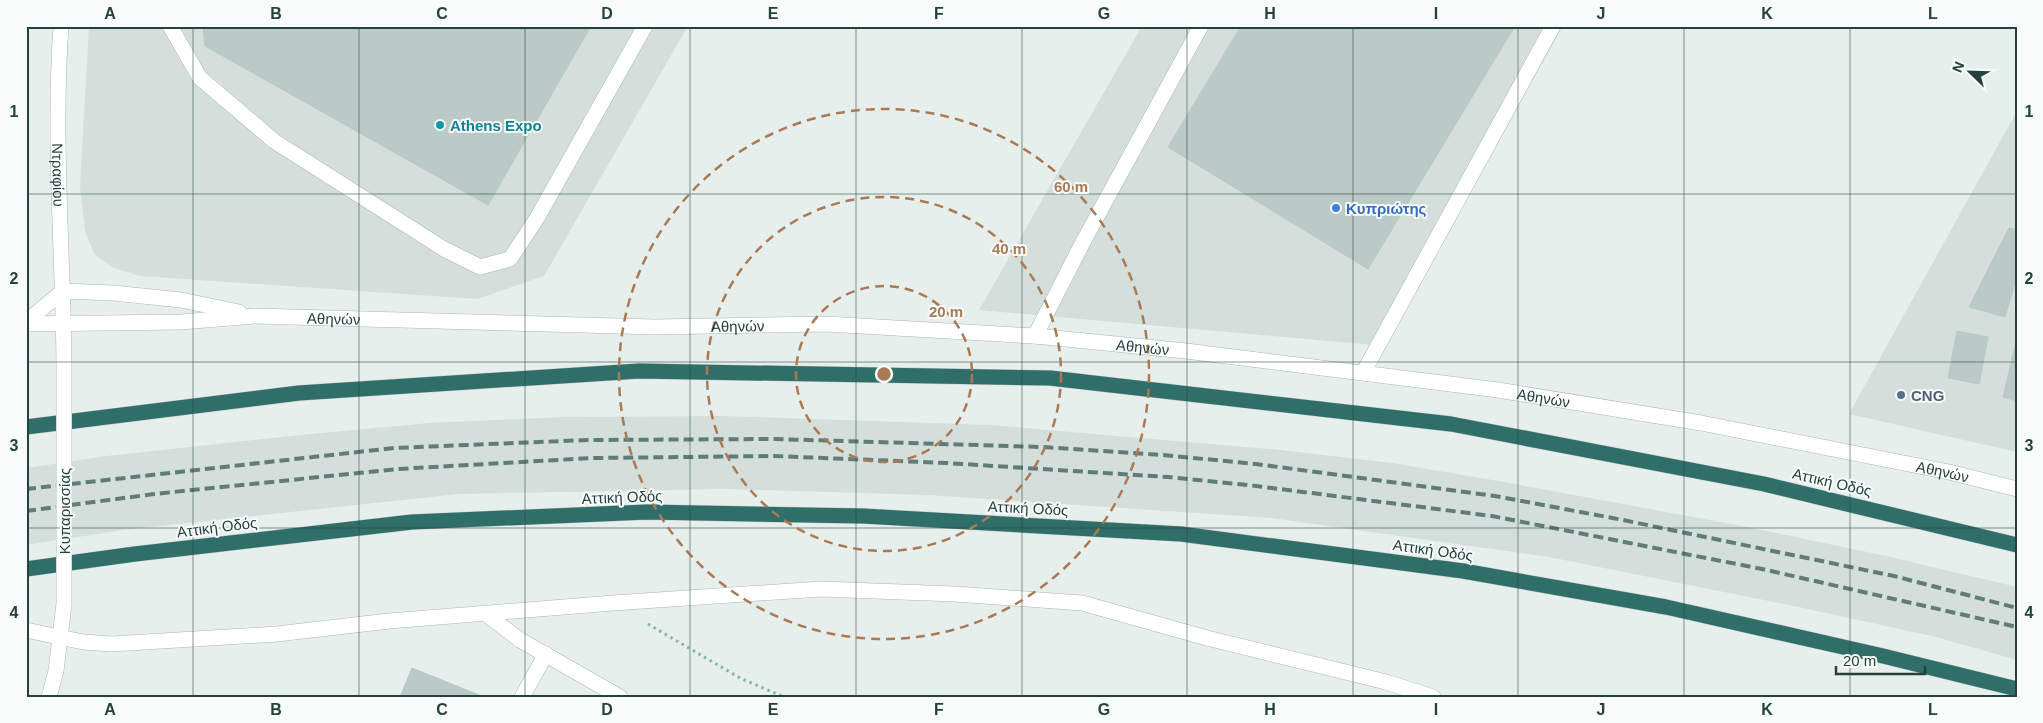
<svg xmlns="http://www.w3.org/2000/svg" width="2043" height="723" font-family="Arial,sans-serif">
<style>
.built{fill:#d4dfdb}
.building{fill:#bbcac6;stroke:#b8c9c4}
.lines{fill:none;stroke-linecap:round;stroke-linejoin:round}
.minor-casing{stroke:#a8b7b4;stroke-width:16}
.highway-casing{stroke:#c2cac9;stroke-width:16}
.path{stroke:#87b2aa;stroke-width:3;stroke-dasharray:2.5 4;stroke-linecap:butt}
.minor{stroke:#fff;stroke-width:15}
.highway{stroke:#306e69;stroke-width:15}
.rail{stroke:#5f7c79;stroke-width:4;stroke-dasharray:10 5;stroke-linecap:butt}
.minor-bridge-casing{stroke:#a8b7b4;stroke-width:16;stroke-linecap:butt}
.minor-bridge{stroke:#fff;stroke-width:15}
.grid{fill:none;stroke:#24413e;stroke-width:1;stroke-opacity:0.55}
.ring{fill:none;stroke:#aa7a55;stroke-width:2.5;stroke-dasharray:9 6}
.culture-dot{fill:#0f9aa8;stroke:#f7fbf9;stroke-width:2}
.shop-dot{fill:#3f7fe0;stroke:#f7fbf9;stroke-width:2}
.service-dot{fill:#5c6f8a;stroke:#f7fbf9;stroke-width:2}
.labels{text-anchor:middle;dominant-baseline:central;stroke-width:4;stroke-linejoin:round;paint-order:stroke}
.culture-label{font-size:15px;font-weight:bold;fill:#0d838f;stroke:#f7fbf9;text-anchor:start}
.street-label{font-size:15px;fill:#24413e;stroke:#f7fbf9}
.shop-label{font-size:15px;font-weight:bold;fill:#366cbe;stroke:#f7fbf9;text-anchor:start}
.service-label{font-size:15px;font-weight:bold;fill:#4e5e75;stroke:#f7fbf9;text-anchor:start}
.centre{fill:#aa7a55;stroke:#f7fbf9;stroke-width:2.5}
.ring-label{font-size:15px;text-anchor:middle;font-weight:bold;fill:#aa7a55;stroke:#f7fbf9;stroke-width:4;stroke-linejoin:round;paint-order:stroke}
.neatline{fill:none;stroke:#24413e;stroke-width:2}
.grid-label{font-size:16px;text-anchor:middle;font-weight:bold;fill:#24413e}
</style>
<rect width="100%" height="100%" fill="#e6efec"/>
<g class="built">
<path d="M89 26H688L544 276 477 299 140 276 114 268 95 255 85 232 80 187Z"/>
<path d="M1142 26H1563L1385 346 979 310Z"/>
<path d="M2017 111V452L1849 414Z"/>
<path d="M724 416 991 425 1281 450 1392 463 1504 482 1742 526 1882 555 2017 587V660L1936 637 1794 606 1549 557 1271 518 928 495 724 489 459 494 123 530 26 545V468L107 456 290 436 429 423 563 417Z"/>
</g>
<g class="building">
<path d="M203 26H591L488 205 205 46Z"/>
<path d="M1241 26H1515L1368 269 1168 147Z"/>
<path d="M2009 228 2017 230V276L2005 317 1969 307Z"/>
<path d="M1957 331 1988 337 1979 384 1948 378Z"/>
<path d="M2017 337V401L2003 397Z"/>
<path d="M412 668 484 697H400Z"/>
</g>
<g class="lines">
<defs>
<g id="minor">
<path id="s1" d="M61 26C53 139 63 251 64 364"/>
<path d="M170 26 200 78 274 141 444 249 480 267 510 259 537 218 645 26"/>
<path d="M26 322 63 291 113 293 181 300 239 312"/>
<path id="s2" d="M26 324 181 322 255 316 655 327 826 324 1035 336 1186 351 1498 390 1701 423 1949 472 2017 489"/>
<path d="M1035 336 1083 242 1201 26"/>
<path d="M1363 373 1553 26"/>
<path d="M486 614 520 640 620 697"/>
<path d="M26 630 83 642 112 644 277 634 389 621 613 603 821 589 955 594 1082 603 1207 638 1386 682 1433 697"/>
<path d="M49 697 56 671 64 604"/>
<path d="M522 697 546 654"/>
</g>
<g id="highway">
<path d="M26 427 299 393 639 371 1050 378 1451 424 1764 484 2017 545"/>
<path d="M26 569 135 554 412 522 647 512 863 516 1181 534 1463 571 1666 607 1883 656 2017 689"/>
</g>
</defs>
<use href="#minor" class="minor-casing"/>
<use href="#highway" class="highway-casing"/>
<path class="path" d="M648 624 740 678 784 697"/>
<use href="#minor" class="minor"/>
<use href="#highway" class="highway"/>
<g class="rail">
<path d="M26 489 394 448 588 440 775 439 1042 447 1163 455 1256 464 1495 496 1623 520 1894 576 2017 608"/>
<path d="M26 511 154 494 398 469 592 458 774 456 947 463 1168 477 1256 486 1492 516 1762 569 2017 627"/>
</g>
<defs>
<path id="minor-bridge" d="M64 364V604"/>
</defs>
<use href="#minor-bridge" class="minor-bridge-casing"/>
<use href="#minor-bridge" class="minor-bridge"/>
</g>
<path class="grid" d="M193 26V697M359 26V697M525 26V697M690 26V697M856 26V697M1022 26V697M1187 26V697M1353 26V697M1518 26V697M1684 26V697M1850 26V697M26 194H2017M26 362H2017M26 528H2017"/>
<g class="ring">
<circle cx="884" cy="374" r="88"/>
<circle cx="884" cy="374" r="177"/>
<circle cx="884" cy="374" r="265"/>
</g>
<circle class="culture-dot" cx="440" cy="125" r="5"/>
<circle class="shop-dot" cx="1336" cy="208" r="5"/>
<circle class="service-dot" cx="1901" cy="395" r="5"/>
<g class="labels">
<g class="culture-label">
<text x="450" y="125">Athens Expo</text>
</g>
<g class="street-label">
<text stroke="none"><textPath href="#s1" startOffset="149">Ντραφίου</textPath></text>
<text stroke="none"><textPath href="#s2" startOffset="308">Αθηνών</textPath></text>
<text stroke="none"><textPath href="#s2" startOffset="712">Αθηνών</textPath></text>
<text stroke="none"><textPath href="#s2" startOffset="1118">Αθηνών</textPath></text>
<text stroke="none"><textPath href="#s2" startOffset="1522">Αθηνών</textPath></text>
<text stroke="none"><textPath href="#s2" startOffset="1928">Αθηνών</textPath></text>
<text transform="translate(1832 482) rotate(13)">Αττική Οδός</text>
<text transform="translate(622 497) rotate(-2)">Αττική Οδός</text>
<text transform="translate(1028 508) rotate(3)">Αττική Οδός</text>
<text transform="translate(64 511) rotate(-90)">Κυπαρισσίας</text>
<text transform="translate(217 527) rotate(-7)">Αττική Οδός</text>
<text transform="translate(1433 550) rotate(8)">Αττική Οδός</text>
</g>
<g class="shop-label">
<text x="1346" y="208">Κυπριώτης</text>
</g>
<g class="service-label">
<text x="1911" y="395">CNG</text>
</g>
</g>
<circle cx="884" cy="374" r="8" class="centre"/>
<g class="ring-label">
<text x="1071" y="192">60 m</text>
<text x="1009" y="254">40 m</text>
<text x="946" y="317">20 m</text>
</g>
<rect width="2043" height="723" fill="none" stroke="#f7fbf9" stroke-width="55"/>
<g transform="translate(1970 72) rotate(293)" stroke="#f7fbf9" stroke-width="4" paint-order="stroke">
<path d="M0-4L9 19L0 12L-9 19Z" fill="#24413e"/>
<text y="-8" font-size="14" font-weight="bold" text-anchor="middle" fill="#24413e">N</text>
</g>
<path d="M1836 666v8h89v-8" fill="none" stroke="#24413e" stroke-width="2.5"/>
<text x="1843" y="666" font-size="15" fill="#24413e" stroke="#f7fbf9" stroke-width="4" paint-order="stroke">20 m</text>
<rect x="28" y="28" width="1988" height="668" class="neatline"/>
<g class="grid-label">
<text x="110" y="19">A</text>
<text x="276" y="19">B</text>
<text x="442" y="19">C</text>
<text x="607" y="19">D</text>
<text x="773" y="19">E</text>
<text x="939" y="19">F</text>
<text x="1104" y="19">G</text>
<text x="1270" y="19">H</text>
<text x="1436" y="19">I</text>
<text x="1601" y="19">J</text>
<text x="1767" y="19">K</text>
<text x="1933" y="19">L</text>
<text x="14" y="117">1</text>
<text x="2029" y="117">1</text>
<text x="14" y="284">2</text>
<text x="2029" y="284">2</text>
<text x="14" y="451">3</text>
<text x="2029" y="451">3</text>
<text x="14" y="618">4</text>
<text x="2029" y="618">4</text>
<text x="110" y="715">A</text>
<text x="276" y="715">B</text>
<text x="442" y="715">C</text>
<text x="607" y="715">D</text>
<text x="773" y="715">E</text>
<text x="939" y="715">F</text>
<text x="1104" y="715">G</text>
<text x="1270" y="715">H</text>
<text x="1436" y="715">I</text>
<text x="1601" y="715">J</text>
<text x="1767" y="715">K</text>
<text x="1933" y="715">L</text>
</g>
</svg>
